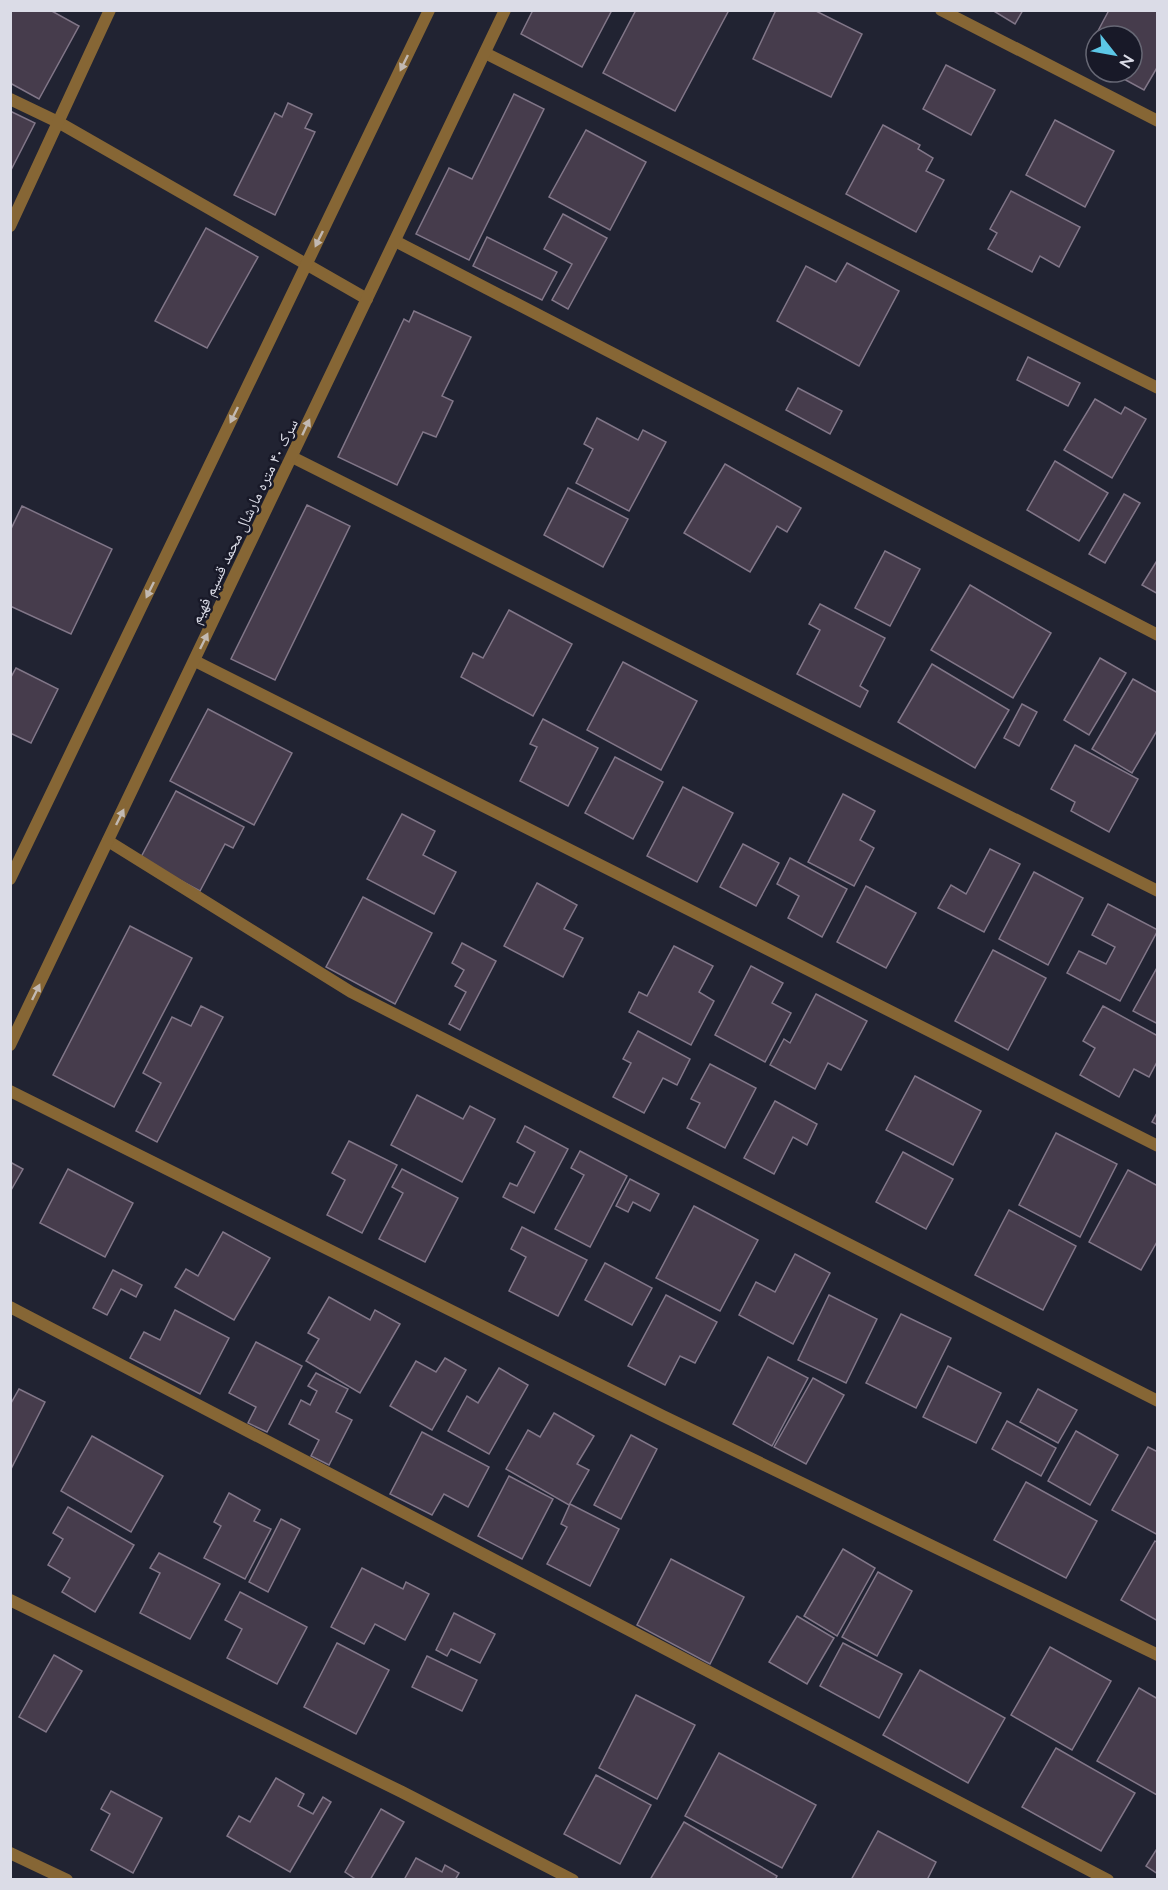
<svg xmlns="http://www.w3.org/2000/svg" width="1168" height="1890" font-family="Lato,'Noto Naskh Arabic',sans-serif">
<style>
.building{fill:#463c4c;stroke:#817688;stroke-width:1.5}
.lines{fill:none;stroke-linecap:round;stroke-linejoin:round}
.minor{stroke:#866635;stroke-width:12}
.tertiary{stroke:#866635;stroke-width:12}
.oneway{fill:#c2b9b2}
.labels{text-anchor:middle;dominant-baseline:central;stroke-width:5;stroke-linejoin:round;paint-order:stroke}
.street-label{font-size:16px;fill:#dbdce7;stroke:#181928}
</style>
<rect width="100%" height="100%" fill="#212332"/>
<g class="building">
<path d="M10 10H50L79 26 39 99 10 83Z"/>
<path d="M533 10H612L582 67 521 34Z"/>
<path d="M636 10H729L675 111 603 73Z"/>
<path d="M776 10H814L862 34 831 97 753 59Z"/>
<path d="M992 10H1023L1015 24Z"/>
<path d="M1106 10H1158V66L1144 90 1111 72H1132V36H1096V50L1090 46 1108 12Z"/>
<path d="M946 65 995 90 971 135 923 109Z"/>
<path d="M514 94 544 109 469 260 416 234 449 168 472 179Z"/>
<path d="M288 103 312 114 305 128 315 132 275 215 234 195 275 113 282 117Z"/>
<path d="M10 111 35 123 10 172Z"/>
<path d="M1055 120 1114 151 1085 207 1026 175Z"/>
<path d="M883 125 920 145 918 149 933 158 926 171 944 180 916 232 846 194Z"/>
<path d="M586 130 646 162 610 230 549 197Z"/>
<path d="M1011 191 1080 227 1059 267 1040 256 1032 272 988 249 997 233 990 229Z"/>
<path d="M563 214 607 238 568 309 552 300 572 264 544 249Z"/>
<path d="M206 228 258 257 207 348 155 321Z"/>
<path d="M487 237 557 272 542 300 473 266Z"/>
<path d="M847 263 899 291 859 366 777 321 806 266 836 282Z"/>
<path d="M414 311 471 337 442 396 453 401 436 437 423 432 397 485 338 457 404 319 409 322Z"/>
<path d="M1028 357 1080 383 1068 406 1017 380Z"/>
<path d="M798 388 842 411 830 434 786 410Z"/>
<path d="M1095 399 1121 414 1125 407 1146 419 1112 478 1064 450Z"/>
<path d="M597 418 638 440 643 430 666 442 629 511 576 483 593 449 584 444Z"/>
<path d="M1055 461 1108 493 1079 541 1027 510Z"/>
<path d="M725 464 801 508 787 532 777 526 750 572 684 533Z"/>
<path d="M568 488 628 519 603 567 544 535Z"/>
<path d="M1124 494 1140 503 1105 563 1089 554Z"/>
<path d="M307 505 350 526 275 680 231 659Z"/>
<path d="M22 506 112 549 71 634 10 606V531Z"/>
<path d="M885 551 920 569 890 626 855 608Z"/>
<path d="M1158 559V594L1142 585Z"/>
<path d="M970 585 1051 633 1013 698 931 650Z"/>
<path d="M820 604 885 638 860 686 868 691 860 707 797 674 820 630 809 624Z"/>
<path d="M509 610 572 644 533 716 461 677 473 653 483 658Z"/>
<path d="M1100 658 1126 673 1089 735 1064 720Z"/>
<path d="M623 662 697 701 661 770 587 730Z"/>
<path d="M932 664 1009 710 975 768 898 722Z"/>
<path d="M16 668 58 689 31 743 10 733V679Z"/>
<path d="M1133 679 1158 693V729L1132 773 1092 749Z"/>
<path d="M1022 704 1037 712 1019 746 1004 738Z"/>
<path d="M208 709 292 753 254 825 170 781Z"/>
<path d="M543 719 598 748 568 806 520 781 537 747 530 744Z"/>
<path d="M1075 745 1138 779 1109 832 1071 811 1075 802 1051 789Z"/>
<path d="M615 757 663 782 633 839 585 813Z"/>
<path d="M683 787 733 813 697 882 647 856Z"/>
<path d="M176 791 244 827 233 848 225 844 200 891 140 859Z"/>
<path d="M843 794 875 811 860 840 874 848 854 886 808 862Z"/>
<path d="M402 814 435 831 423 855 456 872 434 914 367 879Z"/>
<path d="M743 844 779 863 756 906 720 887Z"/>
<path d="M990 849 1020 864 984 932 938 908 951 885 966 894Z"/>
<path d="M790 858 847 889 822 937 788 918 799 896 777 884Z"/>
<path d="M1034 872 1083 898 1048 965 999 939Z"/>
<path d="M537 883 577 905 564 929 583 938 563 977 504 946Z"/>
<path d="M866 886 916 913 886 968 837 942Z"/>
<path d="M363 897 432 933 395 1004 326 967Z"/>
<path d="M1108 904 1158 930 1120 1001 1067 973 1079 951 1106 964 1115 947 1092 935Z"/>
<path d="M130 926 192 958 114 1107 53 1075Z"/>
<path d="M462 943 496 961 460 1030 449 1024 466 992 455 986 464 970 452 963Z"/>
<path d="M674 946 713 966 699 992 714 1001 691 1045 629 1012 639 992 647 996Z"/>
<path d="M993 950 1046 978 1008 1050 955 1021Z"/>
<path d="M751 966 783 983 772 1003 791 1013 765 1062 715 1035Z"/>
<path d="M1158 966V1024L1133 1011Z"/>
<path d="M816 994 867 1021 841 1070 828 1063 815 1089 770 1065 784 1039 790 1043Z"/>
<path d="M201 1006 223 1017 157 1142 136 1131 161 1083 143 1073 172 1017 191 1026Z"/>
<path d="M1103 1006 1158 1036V1060L1149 1077 1134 1069 1119 1097 1080 1075 1095 1048 1083 1041Z"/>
<path d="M638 1031 690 1059 677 1085 663 1078 644 1113 613 1097 631 1063 623 1059Z"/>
<path d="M710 1064 756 1088 725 1148 687 1128 700 1103 691 1099Z"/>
<path d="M915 1076 981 1111 953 1165 886 1130Z"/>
<path d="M417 1095 463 1119 470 1106 495 1119 462 1182 391 1145Z"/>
<path d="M775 1101 817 1124 807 1145 793 1137 774 1174 744 1158Z"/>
<path d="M1158 1111V1125L1152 1122Z"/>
<path d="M525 1126 568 1149 534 1213 503 1197 510 1183 517 1186 535 1152 517 1142Z"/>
<path d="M1056 1133 1117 1164 1080 1237 1019 1205Z"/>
<path d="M349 1141 397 1165 362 1233 327 1215 345 1180 332 1173Z"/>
<path d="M580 1151 627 1176 590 1247 555 1229 584 1175 571 1168Z"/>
<path d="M903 1152 953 1179 926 1229 876 1202Z"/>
<path d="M10 1162 23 1169 10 1192Z"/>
<path d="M68 1169 133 1203 105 1257 40 1223Z"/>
<path d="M402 1169 458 1198 425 1262 379 1239 403 1193 392 1187Z"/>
<path d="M1128 1170 1158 1186V1240L1141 1270 1089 1242Z"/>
<path d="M630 1179 659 1194 650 1211 633 1202 628 1212 616 1206Z"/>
<path d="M694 1206 758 1240 720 1311 656 1278Z"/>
<path d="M1009 1210 1076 1246 1043 1310 975 1275Z"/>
<path d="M522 1227 587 1260 558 1316 509 1291 526 1257 511 1249Z"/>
<path d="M223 1232 270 1258 234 1320 175 1287 186 1269 198 1276Z"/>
<path d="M795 1254 830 1273 793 1344 739 1315 756 1282 775 1292Z"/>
<path d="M605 1263 652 1288 632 1325 585 1300Z"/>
<path d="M113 1270 142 1285 136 1297 121 1289 107 1315 93 1308Z"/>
<path d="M666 1295 717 1322 695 1363 680 1356 665 1385 628 1366Z"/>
<path d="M829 1295 877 1319 846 1383 798 1360Z"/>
<path d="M329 1297 370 1320 375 1310 400 1324 360 1393 306 1361 319 1339 308 1333Z"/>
<path d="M175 1310 229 1338 200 1394 130 1358 144 1332 160 1340Z"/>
<path d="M901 1314 951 1338 916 1408 866 1383Z"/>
<path d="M256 1342 302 1366 267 1432 248 1423 256 1407 229 1393Z"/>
<path d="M768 1357 808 1378 772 1446 733 1424Z"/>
<path d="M445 1358 466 1370 432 1430 390 1406 416 1361 436 1372Z"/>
<path d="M948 1366 1001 1393 976 1443 923 1417Z"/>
<path d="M499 1368 528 1385 489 1454 448 1431 467 1396 478 1403Z"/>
<path d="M316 1373 348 1389 336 1412 352 1420 329 1465 311 1456 319 1440 289 1424 301 1400 310 1405 317 1391 308 1386Z"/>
<path d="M813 1378 844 1395 806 1464 774 1447Z"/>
<path d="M19 1389 45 1402 10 1471V1405Z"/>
<path d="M1038 1389 1077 1410 1058 1443 1020 1422Z"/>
<path d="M554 1413 594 1436 577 1464 589 1470 569 1505 506 1469 528 1430 540 1437Z"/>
<path d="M1007 1421 1056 1448 1041 1476 992 1449Z"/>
<path d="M1076 1431 1118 1455 1090 1505 1048 1481Z"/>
<path d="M422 1432 489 1467 468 1507 444 1494 432 1515 390 1494Z"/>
<path d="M631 1435 657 1449 621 1519 594 1505Z"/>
<path d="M92 1436 163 1476 131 1532 61 1491Z"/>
<path d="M1148 1447 1158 1452V1535L1112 1510Z"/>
<path d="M509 1476 553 1499 522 1559 478 1536Z"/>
<path d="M1026 1482 1097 1521 1066 1578 994 1540Z"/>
<path d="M229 1493 260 1510 254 1521 271 1529 245 1579 204 1558 221 1526 214 1522Z"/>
<path d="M570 1504 619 1529 590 1586 547 1564 567 1527 561 1524Z"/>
<path d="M68 1507 134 1545 95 1612 62 1592 70 1578 48 1565 63 1539 53 1533Z"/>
<path d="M281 1519 300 1529 268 1592 249 1582Z"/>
<path d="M1155 1541 1158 1543V1621L1121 1600Z"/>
<path d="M843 1549 875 1568 837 1636 804 1616Z"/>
<path d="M159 1553 220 1584 190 1639 140 1613 160 1573 150 1568Z"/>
<path d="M671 1559 744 1597 710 1664 637 1625Z"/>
<path d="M362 1568 403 1589 406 1582 429 1594 405 1640 375 1624 364 1644 331 1627Z"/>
<path d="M878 1572 912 1591 877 1656 842 1637Z"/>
<path d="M240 1592 307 1627 277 1684 227 1658 242 1629 225 1620Z"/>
<path d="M454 1613 495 1634 480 1663 451 1649 447 1656 436 1650Z"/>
<path d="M797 1616 834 1638 807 1684 769 1662Z"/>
<path d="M337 1643 389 1670 356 1734 304 1707Z"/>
<path d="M843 1643 902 1674 879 1718 820 1686Z"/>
<path d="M1050 1647 1111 1681 1072 1750 1011 1715Z"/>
<path d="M54 1655 82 1671 46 1732 19 1717Z"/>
<path d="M427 1656 477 1680 462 1711 412 1687Z"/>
<path d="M920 1670 1005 1718 968 1783 883 1735Z"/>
<path d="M1139 1688 1158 1699 1157 1795 1097 1761Z"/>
<path d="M636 1695 695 1725 657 1799 599 1768Z"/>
<path d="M1056 1748 1135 1793 1101 1851 1022 1807Z"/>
<path d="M719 1753 816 1805 782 1868 685 1816Z"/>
<path d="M596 1775 651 1805 620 1864 564 1834Z"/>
<path d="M276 1778 304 1794 298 1806 313 1814 323 1797 331 1802 290 1872 227 1836 239 1816 250 1822Z"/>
<path d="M111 1791 162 1818 133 1873 91 1850 110 1814 101 1809Z"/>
<path d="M381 1809 404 1822 370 1880H357L345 1872Z"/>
<path d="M684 1822 777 1876 775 1880H654L651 1878Z"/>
<path d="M878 1831 936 1862 927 1880H851Z"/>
<path d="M1158 1847V1874L1146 1866Z"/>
<path d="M416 1858 442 1872 445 1865 459 1873 455 1880H404Z"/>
</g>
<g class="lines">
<g class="minor">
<path d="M941 10 1158 121"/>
<path d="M485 53 1158 388"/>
<path d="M10 99 58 122 367 299"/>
<path d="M10 226 110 10"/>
<path d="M395 241 1158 635"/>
<path d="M292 457 1158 891"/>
<path d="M195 661 1158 1146"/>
<path d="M108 841 351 992 1158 1401"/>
<path d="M10 1091 663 1416 1158 1655"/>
<path d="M10 1307 1108 1880"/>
<path d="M10 1600 402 1792 573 1880"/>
<path d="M10 1853 67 1880"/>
</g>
<g class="tertiary">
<path d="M10 879 429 10"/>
<path d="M10 1045 505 10"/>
</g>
</g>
<defs><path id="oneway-solid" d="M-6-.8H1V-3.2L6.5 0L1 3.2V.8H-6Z" transform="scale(1.5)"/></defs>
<g class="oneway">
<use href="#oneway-solid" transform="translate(404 63) rotate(116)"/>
<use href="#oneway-solid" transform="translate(319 239) rotate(116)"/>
<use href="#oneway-solid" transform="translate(234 415) rotate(116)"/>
<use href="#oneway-solid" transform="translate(306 427) rotate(-65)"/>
<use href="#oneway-solid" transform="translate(150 590) rotate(116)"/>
<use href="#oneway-solid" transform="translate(204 641) rotate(-64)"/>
<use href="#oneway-solid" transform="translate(120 817) rotate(-64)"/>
<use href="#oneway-solid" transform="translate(36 992) rotate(-64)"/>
</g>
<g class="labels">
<g class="street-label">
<text transform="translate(243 521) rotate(-64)">سرک ۴۰ متره مارشال محمد قسیم فهیم</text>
</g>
</g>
<rect width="1168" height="1890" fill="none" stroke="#dbdce7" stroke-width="24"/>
<g transform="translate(1114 54) rotate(121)"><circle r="28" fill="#181928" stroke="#666774" stroke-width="1.5"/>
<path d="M0-4.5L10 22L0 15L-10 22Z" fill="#5cc7e7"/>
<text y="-9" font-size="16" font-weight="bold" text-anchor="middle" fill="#dbdce7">N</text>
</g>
</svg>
